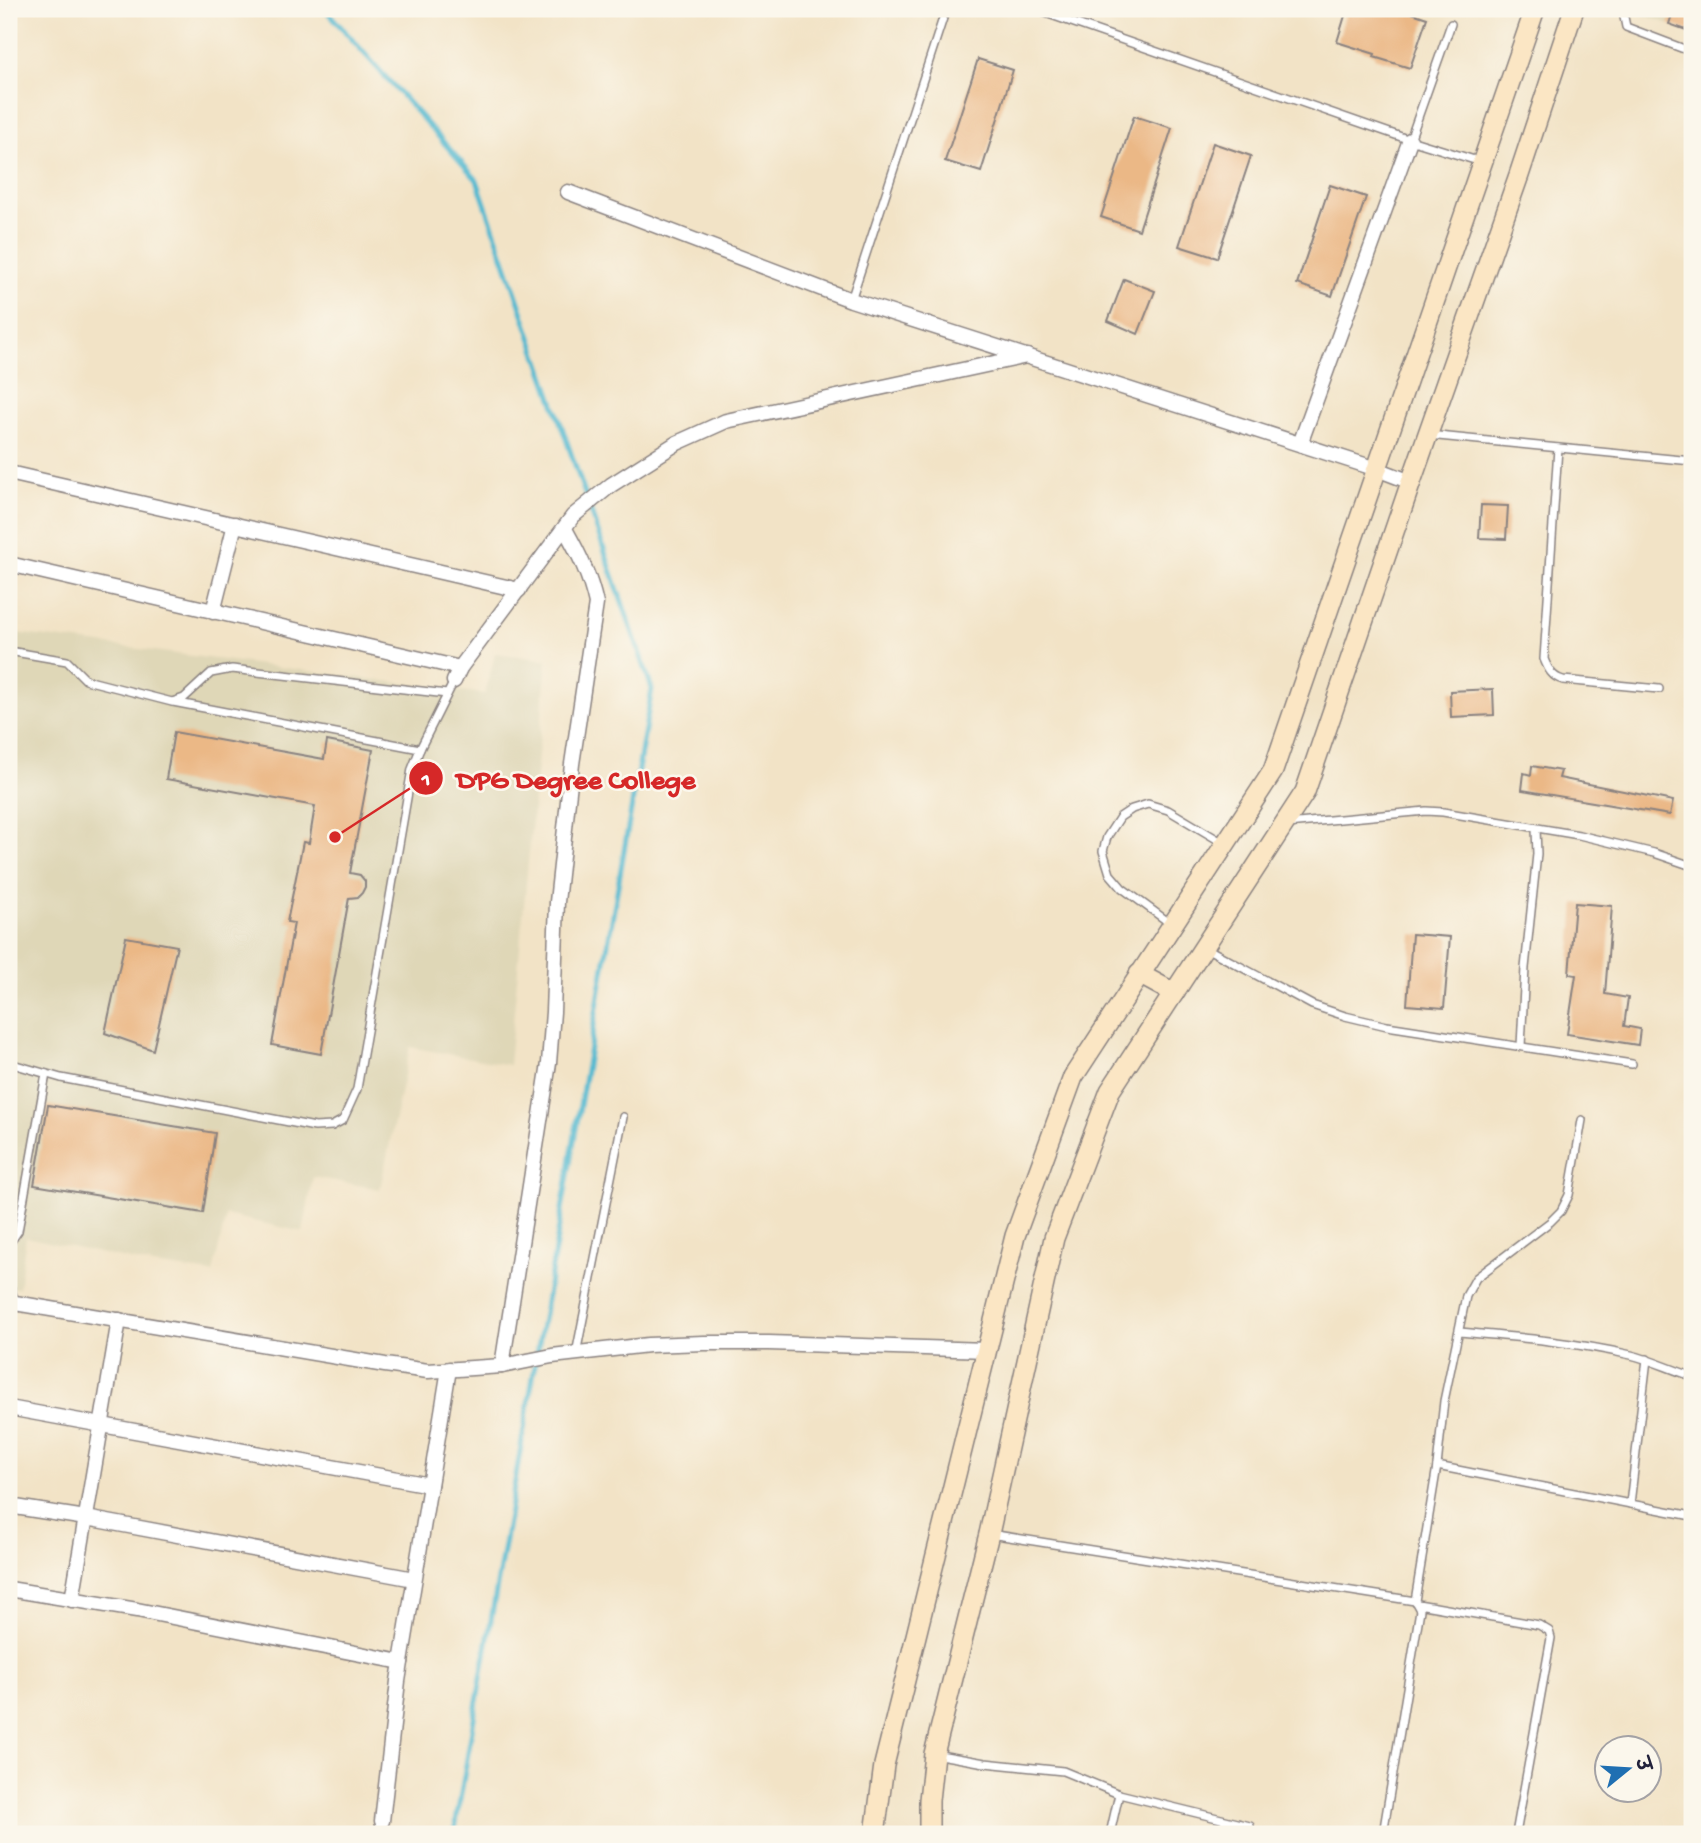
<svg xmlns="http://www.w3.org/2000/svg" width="1701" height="1843" font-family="'Gochi Hand','Playpen Sans Deva',sans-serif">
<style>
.built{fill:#dfd7b7}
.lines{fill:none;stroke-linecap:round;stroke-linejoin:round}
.stream{stroke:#52b9d0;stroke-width:5}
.building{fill:#ebb886}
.lane-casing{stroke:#8a8280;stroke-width:10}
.street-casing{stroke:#8a8280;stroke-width:17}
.secondary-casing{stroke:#8a8280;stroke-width:22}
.lane{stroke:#fff;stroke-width:7}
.street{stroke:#fff;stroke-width:14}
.secondary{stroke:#fbe6c4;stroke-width:19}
.leader{fill:none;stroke:#d62828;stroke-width:2.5}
.callout-dot{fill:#d62828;stroke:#fbf7ec;stroke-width:2.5}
.mark-label{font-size:21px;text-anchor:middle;font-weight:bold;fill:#fff}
.callout-label{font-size:28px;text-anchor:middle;font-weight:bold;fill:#d62828;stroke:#fbf7ec;stroke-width:5;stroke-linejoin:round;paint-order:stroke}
</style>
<rect width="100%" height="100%" fill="#fbf7ec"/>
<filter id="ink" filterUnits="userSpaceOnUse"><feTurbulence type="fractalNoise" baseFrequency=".0143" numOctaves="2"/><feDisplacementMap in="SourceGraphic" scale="14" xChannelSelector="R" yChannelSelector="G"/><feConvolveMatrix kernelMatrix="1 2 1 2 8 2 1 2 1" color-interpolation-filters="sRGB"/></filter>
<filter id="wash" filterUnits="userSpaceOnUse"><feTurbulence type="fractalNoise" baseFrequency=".00686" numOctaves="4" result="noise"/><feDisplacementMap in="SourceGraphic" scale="28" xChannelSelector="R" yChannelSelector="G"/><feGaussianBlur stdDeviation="1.57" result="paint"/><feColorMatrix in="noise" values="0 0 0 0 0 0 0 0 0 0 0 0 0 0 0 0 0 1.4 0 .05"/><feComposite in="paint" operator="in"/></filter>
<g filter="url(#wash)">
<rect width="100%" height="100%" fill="#f2e3c6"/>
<g class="built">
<path d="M1640 9H1692V32L1638 13Z"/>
<path d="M9 632 485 694 495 653 547 660 509 1065 410 1047 380 1189 313 1177 303 1232 226 1215 213 1273 153 1265 26 1237 19 1288H9Z"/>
</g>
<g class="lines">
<path class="stream" d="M325 9 477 180 652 689 454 1834"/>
</g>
<g id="blocks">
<g class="building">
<path d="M1347 9H1400L1427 18 1410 68 1374 57 1375 54 1337 42Z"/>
<path d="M1674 9H1692V32L1669 24Z"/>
<path d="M978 59 1013 70 981 172 945 161Z"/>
<path d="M1134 116 1172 128 1139 230 1101 217Z"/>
<path d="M1213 143 1251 156 1217 258 1179 246Z"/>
<path d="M1330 185 1366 197 1332 296 1297 284Z"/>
<path d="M1124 279 1155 291 1138 334 1108 321Z"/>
<path d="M1481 505 1508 506 1506 539 1479 538Z"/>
<path d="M1493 689 1494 715 1451 717 1450 691Z"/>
<path d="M174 732 324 759 327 741 373 750 350 873 360 875 365 881V887L362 893 358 897 349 898 321 1054 272 1045 294 923 287 922 303 842 309 843 315 806 166 779Z"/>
<path d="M1532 766 1561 771 1559 778 1673 801 1670 815 1522 790 1524 773 1531 775Z"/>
<path d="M1575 903 1612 906 1605 994 1628 998 1624 1026 1640 1029 1638 1045 1567 1034 1576 975 1569 974Z"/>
<path d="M1412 934 1450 937 1444 1008 1407 1005Z"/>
<path d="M126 937 177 946 153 1050 105 1033Z"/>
<path d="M48 1105 215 1133 203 1213 34 1185Z"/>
</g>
</g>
</g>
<g filter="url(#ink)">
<use href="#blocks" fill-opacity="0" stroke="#8a8280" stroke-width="2"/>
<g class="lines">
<defs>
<g id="lane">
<path d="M1034 9 1410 140 1481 162"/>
<path d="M1626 9 1624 17 1626 27 1692 52"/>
<path d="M1410 140 1451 24"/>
<path d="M851 300 946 9"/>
<path d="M1428 435 1692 461"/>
<path d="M1558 448 1544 659C1548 669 1552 677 1563 680L1659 689"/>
<path d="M9 651 67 661 86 680 172 702 184 698 211 673 232 669 447 694"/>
<path d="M173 702 420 749"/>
<path d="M1287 824 1426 811 1443 812 1579 835 1654 853 1692 866"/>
<path d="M1171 924 1122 888 1110 874 1103 851 1107 837 1120 817 1132 809 1148 804 1168 810 1225 844"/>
<path d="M1204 947 1312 1005 1345 1016 1387 1026 1632 1064"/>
<path d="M1521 1046 1525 968 1537 854 1536 829"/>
<path d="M9 1063 61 1078 315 1127 332 1126 343 1120 357 1089 412 769 420 749 454 681"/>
<path d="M9 1244 18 1231 46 1074"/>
<path d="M9 1282 15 1303"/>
<path d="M1459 1332C1516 1337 1575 1342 1631 1355 1652 1360 1672 1370 1692 1376"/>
<path d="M576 1354 623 1117"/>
<path d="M1437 1466 1692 1516"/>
<path d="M1630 1504 1647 1359"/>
<path d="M990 1534 1415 1601 1420 1610 1383 1834"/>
<path d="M1415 1601 1437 1466 1444 1401 1466 1296 1476 1278 1550 1222 1561 1211 1569 1195 1582 1120"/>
<path d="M1418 1604 1539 1625 1549 1631 1551 1638 1516 1834"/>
<path d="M934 1754 985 1763 1063 1771 1119 1794 1250 1826"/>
<path d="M1110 1834 1119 1794"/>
</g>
<g id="street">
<path d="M568 192 851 300 1377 469 1411 482"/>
<path d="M1300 444 1410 140"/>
<path d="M9 473 519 590"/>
<path d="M9 564 460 668"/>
<path d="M213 612 235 524"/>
<path d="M454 681 460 668 573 516 611 485 677 443 726 421 1027 356"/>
<path d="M9 1302 385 1365 428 1371 502 1366 552 1356 648 1345 704 1343H769L987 1350"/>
<path d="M502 1366 549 1063 553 1012 557 902 572 764 596 604C590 576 579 554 565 529"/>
<path d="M9 1408 430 1485"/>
<path d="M9 1506 86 1518 414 1579"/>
<path d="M9 1589 137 1610 401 1662"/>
<path d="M72 1600 119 1320"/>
<path d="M382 1821 398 1681 449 1369"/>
</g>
<g id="secondary">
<path d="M1139 974 1174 993"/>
<path d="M875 1834 884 1765 1015 1236 1073 1077 1273 771 1535 9"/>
<path d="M929 1834V1800L934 1754 989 1534 1054 1238 1110 1091 1305 792 1411 482 1519 175 1574 9"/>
</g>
</defs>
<use href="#lane" class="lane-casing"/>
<use href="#street" class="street-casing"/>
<use href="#secondary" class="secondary-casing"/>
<use href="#lane" class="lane"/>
<use href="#street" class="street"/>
<use href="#secondary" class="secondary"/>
</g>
</g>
<path class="leader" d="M335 837L426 778"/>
<g class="callout-dot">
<circle cx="335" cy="837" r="7"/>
<circle cx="426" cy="778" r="18"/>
</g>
<g class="mark-label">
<text x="426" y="785">1</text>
</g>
<g class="callout-label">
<text x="576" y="788">DPG Degree College</text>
</g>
<rect width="1701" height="1843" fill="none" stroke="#fbf7ec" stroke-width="35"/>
<g transform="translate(1628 1769) rotate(72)"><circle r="33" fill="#fbf7ec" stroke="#a4a2a5" stroke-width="2"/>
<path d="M0-5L12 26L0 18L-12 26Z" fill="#1f6fb2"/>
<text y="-10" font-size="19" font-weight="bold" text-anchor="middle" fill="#22223b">उ</text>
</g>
</svg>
